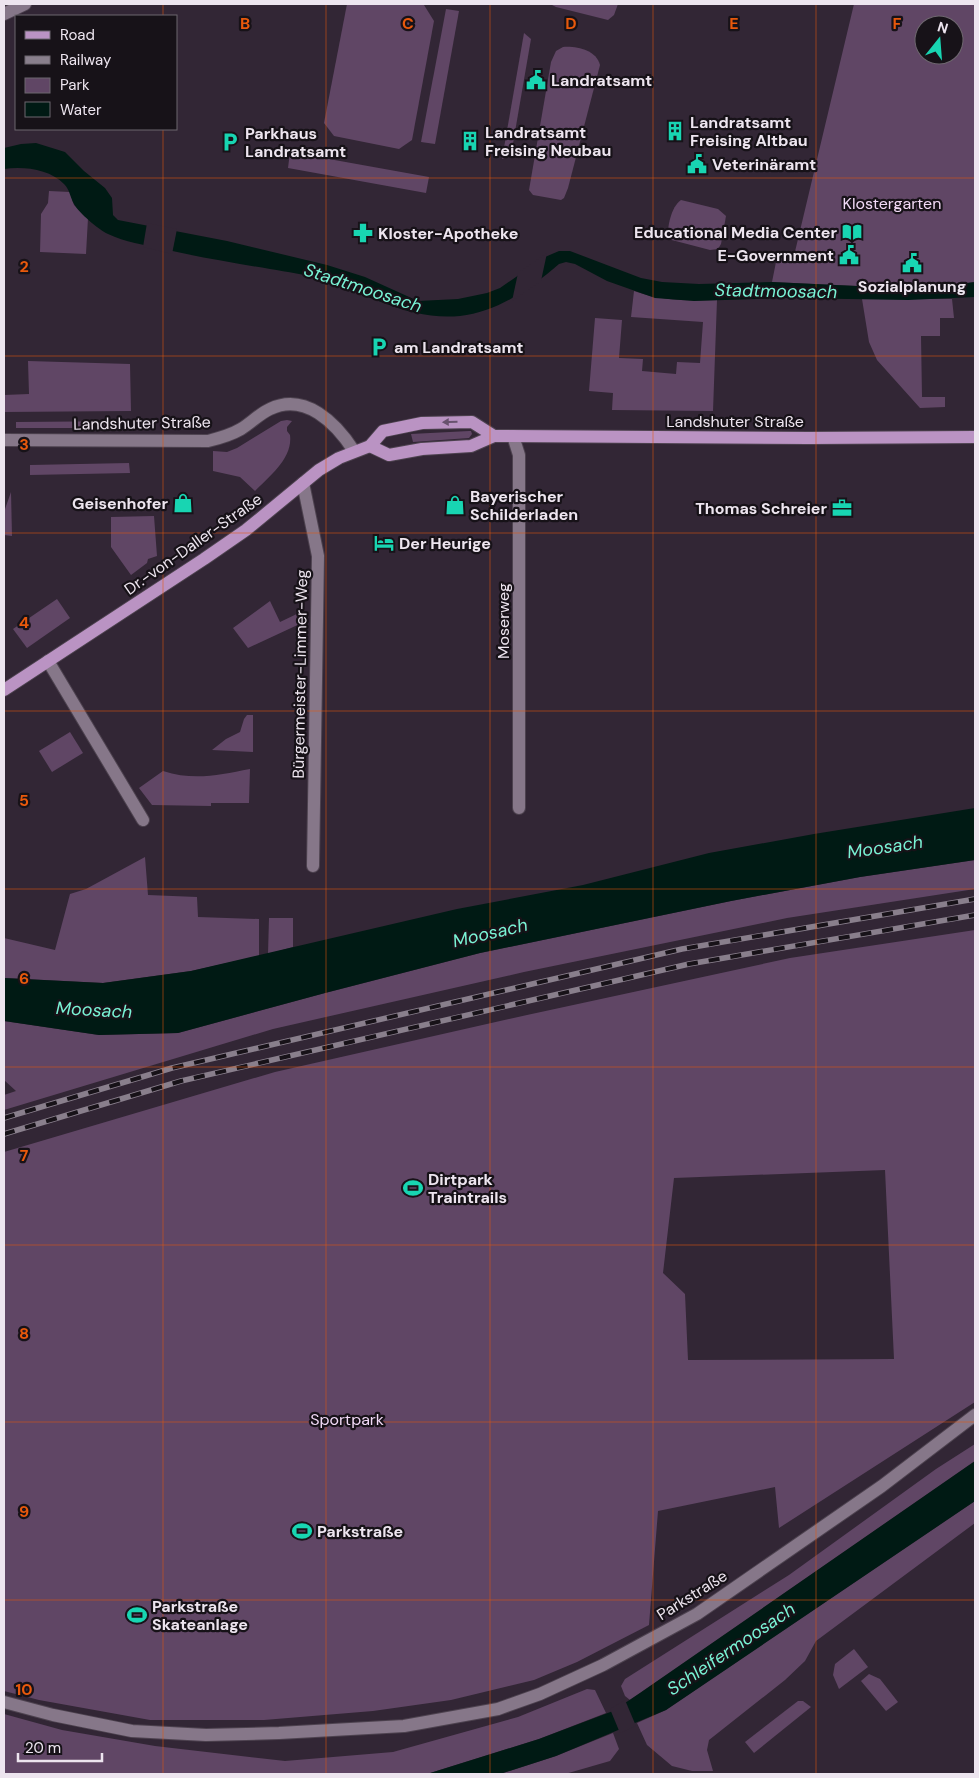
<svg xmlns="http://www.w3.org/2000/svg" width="979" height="1778" font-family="'DM Sans',sans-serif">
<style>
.green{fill:#604665;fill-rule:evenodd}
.water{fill:#001a14}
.pier{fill:#322635}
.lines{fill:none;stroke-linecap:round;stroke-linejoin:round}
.minor-casing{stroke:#4d424f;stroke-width:14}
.major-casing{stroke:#4d424f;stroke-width:14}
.minor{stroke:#867789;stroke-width:12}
.major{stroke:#ba93c3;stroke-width:12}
.rail-casing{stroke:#897f8c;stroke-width:5.5}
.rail{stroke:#171218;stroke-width:4;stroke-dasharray:11;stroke-linecap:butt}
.oneway{fill:#68526e}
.grid{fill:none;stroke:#e8590c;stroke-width:1;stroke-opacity:0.55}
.labels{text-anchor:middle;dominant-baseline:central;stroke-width:4.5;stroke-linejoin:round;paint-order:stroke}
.poi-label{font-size:16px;font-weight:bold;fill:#ede5ef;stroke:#171218;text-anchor:start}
.park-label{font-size:16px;fill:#f2daf7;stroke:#171218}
.street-label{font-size:16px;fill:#ede5ef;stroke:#171218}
.water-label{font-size:18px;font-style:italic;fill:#79f3d5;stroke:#171218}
.grid-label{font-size:16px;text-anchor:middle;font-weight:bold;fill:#e8590c;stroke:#171218;stroke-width:4.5;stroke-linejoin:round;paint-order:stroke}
</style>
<rect width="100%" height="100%" fill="#322635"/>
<g class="green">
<path d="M347 4H416L424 5 434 21 412 140 399 149 334 136 324 123Z"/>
<path d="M550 4H618L614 15 608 20 556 7Z"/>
<path d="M854 4H975V282L921 289 772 282 777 257 793 260ZM924 25H954V55H924Z"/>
<path d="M446 9 459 11 435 144 421 142Z"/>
<path d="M524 33 531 39 511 155 502 159Z"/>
<path d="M563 47C577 46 596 50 600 65L568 188 564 198 561 200 533 195 529 190 551 62 556 51Z"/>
<path d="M290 152 429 177 426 193 288 168Z"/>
<path d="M49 191 70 192 74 205 88 218 86 254 40 252 41 214 48 203Z"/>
<path d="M681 200 718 209 726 216 721 244 718 249 710 250 668 239C667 227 671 207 681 200Z"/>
<path d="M634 291C661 301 689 301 717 300L713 411 612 410 613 393 589 391 595 318 622 320 619 358 643 359 642 371 676 374 677 362 700 363 703 322 631 317Z"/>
<path d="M862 299H952L954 318H940V336H921L922 397H945V407L920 408 877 360 869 342Z"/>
<path d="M28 361 130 364 131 411 4 412V395L29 394Z"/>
<path d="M287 420 292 421 287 427V431L290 435C293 458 270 476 255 491L240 477 213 471V451L227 452 237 448 281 421Z"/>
<path d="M136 421V428H16V422Z"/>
<path d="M469 431H471L472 434 469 438 413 442 411 434Z"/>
<path d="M129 463 130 473 30 475V465Z"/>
<path d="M11 492 12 536 4 535V512Z"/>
<path d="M154 516 157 556 148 559 147 563 131 575 111 547V517Z"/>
<path d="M57 599 70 618 27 648 13 629Z"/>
<path d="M270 601 280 622 301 612 304 622 248 648 233 628Z"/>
<path d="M247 715H253V752L212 750 226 739 240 732 244 719Z"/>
<path d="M70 732 83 753 52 772 39 751Z"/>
<path d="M250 769 249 803H211V806L152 805 139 788 163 771C194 781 219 775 250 769Z"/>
<path d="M145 857 148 895 197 897 198 917 259 919V956L191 971 103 983 4 978V938L55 950 70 894 86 889Z"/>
<path d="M975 860V889L787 918 524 972 273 1029 4 1110V1095L16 1091 4 1080V1021L99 1035 178 1033 325 993 480 953 731 901 860 877Z"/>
<path d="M269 918H293V947L268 954Z"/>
<path d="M975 930V1402L779 1528 775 1487 658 1511 649 1625 577 1662 534 1680 451 1700 373 1711 264 1720H150L39 1700 4 1691V1152L275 1072 527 1015 790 958ZM885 1170 894 1359 688 1360 685 1294 663 1273 674 1178Z"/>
<path d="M975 1444V1461L640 1693 630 1700 625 1696 621 1686 625 1679 789 1575 936 1469Z"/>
<path d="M975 1501V1523L816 1641 805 1661 785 1680 709 1740 707 1750 713 1771H692L672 1766 647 1745 637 1723 666 1710Z"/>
<path d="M854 1649 868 1667 839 1689 833 1675 835 1664Z"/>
<path d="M869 1674 880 1679 898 1702 886 1711 861 1681Z"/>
<path d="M587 1689 595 1690 606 1713 539 1739 427 1774H4V1714L62 1730 155 1746 285 1761 393 1752 518 1717Z"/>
<path d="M798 1701H803L811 1707 754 1753 745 1742Z"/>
<path d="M613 1733 619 1749 610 1761 565 1774H500L556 1756Z"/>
</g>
<g class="water">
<path d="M36 143 65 152 84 171 105 188 112 198 113 215 118 220 227 241 327 265 365 277 418 301 458 299 487 293 500 288 545 257 559 251H570L641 278 662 282 699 284 772 282 920 289 975 282V297L908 300 788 298 694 301 655 298 607 281 575 264 566 262 559 264C531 288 498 312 460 316 410 321 368 294 322 280 306 274 287 272 270 269 234 263 198 257 163 249 144 245 125 242 108 234 98 229 79 213 74 204 70 197 70 190 64 184 50 169 23 166 4 169V148L21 144Z"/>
<path d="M975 808V860L860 877 731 901 480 953 325 993 178 1033 99 1035 4 1021V978L103 983 191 971 457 909 583 885 709 853 814 834Z"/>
<path d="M975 1461V1501L666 1710 556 1756 500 1774H427L539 1739 613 1711 640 1693Z"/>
</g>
<g class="pier">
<path d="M147 223 177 229 172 254 143 247Z"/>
<path d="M547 253 541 281 512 301 518 273Z"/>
<path d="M625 1700 636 1726 620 1733 610 1709Z"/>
</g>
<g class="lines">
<defs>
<g id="minor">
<path d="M4 14 25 4"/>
<path d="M513 436 519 455V808"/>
<path d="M4 440 208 441C220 438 231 435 241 429 251 423 259 414 270 409 305 392 336 423 354 451"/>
<path d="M303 483 318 556 313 866"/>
<path d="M48 661 143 820"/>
<path d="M4 1702 53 1715 132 1731 206 1735 279 1733 404 1726 498 1709 540 1694 603 1665 697 1614 882 1486 975 1415"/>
</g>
<g id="major">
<path d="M370 446 389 455 422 449 471 446 494 436 809 438 975 437"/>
<path d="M4 690 204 559 246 530 319 470 339 458 370 446 383 431 422 423 472 422 494 436"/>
</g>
</defs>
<use href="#minor" class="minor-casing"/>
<use href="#major" class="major-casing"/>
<use href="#minor" class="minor"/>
<use href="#major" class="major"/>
<defs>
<g id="rail">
<path d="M4 1118 172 1068 682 949 975 899"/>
<path d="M4 1134 181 1081 689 964 975 915"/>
</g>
</defs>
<use href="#rail" class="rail-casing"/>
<use href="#rail" class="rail"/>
</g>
<defs><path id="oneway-solid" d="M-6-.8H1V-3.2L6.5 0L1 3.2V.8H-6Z" transform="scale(1.25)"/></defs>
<use class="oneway" href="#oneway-solid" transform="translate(450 422) rotate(179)"/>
<path class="grid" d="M163 4V16M326 4V1774M490 4V1774M653 4V1774M816 4V1774M163 129V1774M4 178H975M4 356H975M4 533H975M4 711H975M4 889H975M4 1067H975M4 1245H975M4 1422H975M4 1600H975"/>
<defs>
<symbol id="civic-bare" viewBox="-9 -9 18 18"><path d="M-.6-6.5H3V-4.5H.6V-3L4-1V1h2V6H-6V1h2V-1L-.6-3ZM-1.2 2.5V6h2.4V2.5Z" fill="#18d5b2" stroke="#171218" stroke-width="2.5" paint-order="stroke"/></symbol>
<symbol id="building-bare" viewBox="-9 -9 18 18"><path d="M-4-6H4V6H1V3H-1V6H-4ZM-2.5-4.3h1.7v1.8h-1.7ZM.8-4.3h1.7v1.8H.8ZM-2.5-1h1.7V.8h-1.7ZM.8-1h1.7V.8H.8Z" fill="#18d5b2" stroke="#171218" stroke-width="2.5" paint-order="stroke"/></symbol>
<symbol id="parking-bare" viewBox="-9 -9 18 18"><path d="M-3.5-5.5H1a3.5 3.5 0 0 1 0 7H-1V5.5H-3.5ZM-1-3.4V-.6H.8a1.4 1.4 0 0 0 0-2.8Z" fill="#18d5b2" stroke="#171218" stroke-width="2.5" paint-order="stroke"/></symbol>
<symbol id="library-bare" viewBox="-9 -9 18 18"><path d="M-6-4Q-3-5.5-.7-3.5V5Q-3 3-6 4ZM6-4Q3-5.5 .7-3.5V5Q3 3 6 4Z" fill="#18d5b2" stroke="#171218" stroke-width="2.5" paint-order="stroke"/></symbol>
<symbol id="pharmacy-bare" viewBox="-9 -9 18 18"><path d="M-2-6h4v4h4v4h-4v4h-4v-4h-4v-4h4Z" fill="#18d5b2" stroke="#171218" stroke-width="2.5" paint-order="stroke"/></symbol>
<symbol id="shop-bare" viewBox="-9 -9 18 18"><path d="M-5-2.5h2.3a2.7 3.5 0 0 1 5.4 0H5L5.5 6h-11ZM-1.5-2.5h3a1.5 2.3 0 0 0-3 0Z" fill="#18d5b2" stroke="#171218" stroke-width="2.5" paint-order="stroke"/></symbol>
<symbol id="office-bare" viewBox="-9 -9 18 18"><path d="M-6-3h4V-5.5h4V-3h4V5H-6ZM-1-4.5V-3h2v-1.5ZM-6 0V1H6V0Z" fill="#18d5b2" stroke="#171218" stroke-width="2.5" paint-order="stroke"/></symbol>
<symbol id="hotel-bare" viewBox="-9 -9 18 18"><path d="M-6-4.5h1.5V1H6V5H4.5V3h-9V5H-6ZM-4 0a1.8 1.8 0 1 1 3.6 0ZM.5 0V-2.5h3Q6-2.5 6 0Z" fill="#18d5b2" stroke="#171218" stroke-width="2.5" paint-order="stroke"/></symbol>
<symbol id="stadium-bare" viewBox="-9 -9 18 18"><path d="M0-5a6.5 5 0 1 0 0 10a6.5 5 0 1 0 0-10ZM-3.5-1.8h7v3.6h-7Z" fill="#18d5b2" stroke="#171218" stroke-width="2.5" paint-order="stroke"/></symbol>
</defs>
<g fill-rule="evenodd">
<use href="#civic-bare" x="522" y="66" width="28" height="28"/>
<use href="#building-bare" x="661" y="117" width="28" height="28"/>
<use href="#building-bare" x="456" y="127" width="28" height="28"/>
<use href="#parking-bare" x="216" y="128" width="28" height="28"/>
<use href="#civic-bare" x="683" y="150" width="28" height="28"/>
<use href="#library-bare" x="838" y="218" width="28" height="28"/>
<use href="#pharmacy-bare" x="349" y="219" width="28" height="28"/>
<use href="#civic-bare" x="835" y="241" width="28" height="28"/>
<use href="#civic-bare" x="898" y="249" width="28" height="28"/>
<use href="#parking-bare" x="365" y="333" width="28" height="28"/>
<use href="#shop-bare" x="169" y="489" width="28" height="28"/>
<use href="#shop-bare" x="441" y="491" width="28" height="28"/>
<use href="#office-bare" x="828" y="494" width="28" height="28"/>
<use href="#hotel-bare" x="370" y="529" width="28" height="28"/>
<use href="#stadium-bare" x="399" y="1174" width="28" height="28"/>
<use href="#stadium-bare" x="288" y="1517" width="28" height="28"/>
<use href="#stadium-bare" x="123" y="1601" width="28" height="28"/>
</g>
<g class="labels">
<g class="poi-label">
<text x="551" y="80">Landratsamt</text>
<text x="690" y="122">Landratsamt<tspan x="690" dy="18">Freising Altbau</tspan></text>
<text x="485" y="132">Landratsamt<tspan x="485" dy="18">Freising Neubau</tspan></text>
<text x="245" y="133">Parkhaus<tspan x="245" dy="18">Landratsamt</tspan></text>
<text x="712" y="164">Veterinäramt</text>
<text x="837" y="232" text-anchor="end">Educational Media Center</text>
<text x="378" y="233">Kloster-Apotheke</text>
<text x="834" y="255" text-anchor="end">E-Government</text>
<text x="912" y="286" text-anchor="middle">Sozialplanung</text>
<text x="394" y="347">am Landratsamt</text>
<text x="470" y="496">Bayerischer<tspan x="470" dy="18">Schilderladen</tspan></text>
<text x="168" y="503" text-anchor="end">Geisenhofer</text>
<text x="827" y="508" text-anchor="end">Thomas Schreier</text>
<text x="399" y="543">Der Heurige</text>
<text x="428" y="1179">Dirtpark<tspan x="428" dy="18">Traintrails</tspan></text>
<text x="317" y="1531">Parkstraße</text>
<text x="152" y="1606">Parkstraße<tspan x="152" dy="18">Skateanlage</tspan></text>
</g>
<g class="park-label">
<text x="892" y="203">Klostergarten</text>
<text x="347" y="1419">Sportpark</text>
</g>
<g class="street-label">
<text x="735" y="421">Landshuter Straße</text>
<text transform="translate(142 423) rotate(-1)">Landshuter Straße</text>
<text transform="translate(193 544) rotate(-35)">Dr.-von-Daller-Straße</text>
<text transform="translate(503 621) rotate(-90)">Moserweg</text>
<text transform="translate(300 674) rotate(-89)">Bürgermeister-Limmer-Weg</text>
<text transform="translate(692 1595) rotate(-32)">Parkstraße</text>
</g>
<g class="water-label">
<text transform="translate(363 288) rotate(18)">Stadtmoosach</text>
<text transform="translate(776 291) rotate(1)">Stadtmoosach</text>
<text transform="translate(885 847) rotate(-8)">Moosach</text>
<text transform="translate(490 933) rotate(-13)">Moosach</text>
<text transform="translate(94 1010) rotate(3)">Moosach</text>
<text transform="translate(731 1649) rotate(-34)">Schleifermoosach</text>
</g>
</g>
<g class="grid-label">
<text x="245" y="29">B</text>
<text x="408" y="29">C</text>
<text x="571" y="29">D</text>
<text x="734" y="29">E</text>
<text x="897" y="29">F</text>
<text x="24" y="272">2</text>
<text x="24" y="450">3</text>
<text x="24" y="628">4</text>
<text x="24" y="806">5</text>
<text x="24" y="984">6</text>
<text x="24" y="1161">7</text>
<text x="24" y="1339">8</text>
<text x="24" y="1517">9</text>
<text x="24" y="1695">10</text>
</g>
<rect width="979" height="1778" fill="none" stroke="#ede5ef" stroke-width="10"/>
<rect x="15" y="15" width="162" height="115" fill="#171218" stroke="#6d666e"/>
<rect x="25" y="31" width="25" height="8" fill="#ba93c3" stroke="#6d666e"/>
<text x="60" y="40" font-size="15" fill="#ede5ef">Road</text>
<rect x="25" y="56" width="25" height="8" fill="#897f8c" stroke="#6d666e"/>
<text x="60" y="65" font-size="15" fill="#ede5ef">Railway</text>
<rect x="25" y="78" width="25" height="15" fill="#604665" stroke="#6d666e"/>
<text x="60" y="90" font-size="15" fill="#ede5ef">Park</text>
<rect x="25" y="102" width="25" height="15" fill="#001a14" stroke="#6d666e"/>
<text x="60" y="115" font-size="15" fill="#ede5ef">Water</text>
<g transform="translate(939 40) rotate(17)"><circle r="24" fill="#171218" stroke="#6d666e"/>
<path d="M0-4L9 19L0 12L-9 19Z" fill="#18d5b2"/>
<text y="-8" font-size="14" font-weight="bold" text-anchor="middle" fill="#ede5ef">N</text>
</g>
<path d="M18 1753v8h84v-8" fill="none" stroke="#ede5ef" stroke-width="2.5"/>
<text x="25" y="1753" font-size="15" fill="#ede5ef" stroke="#171218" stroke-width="4" paint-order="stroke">20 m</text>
</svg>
